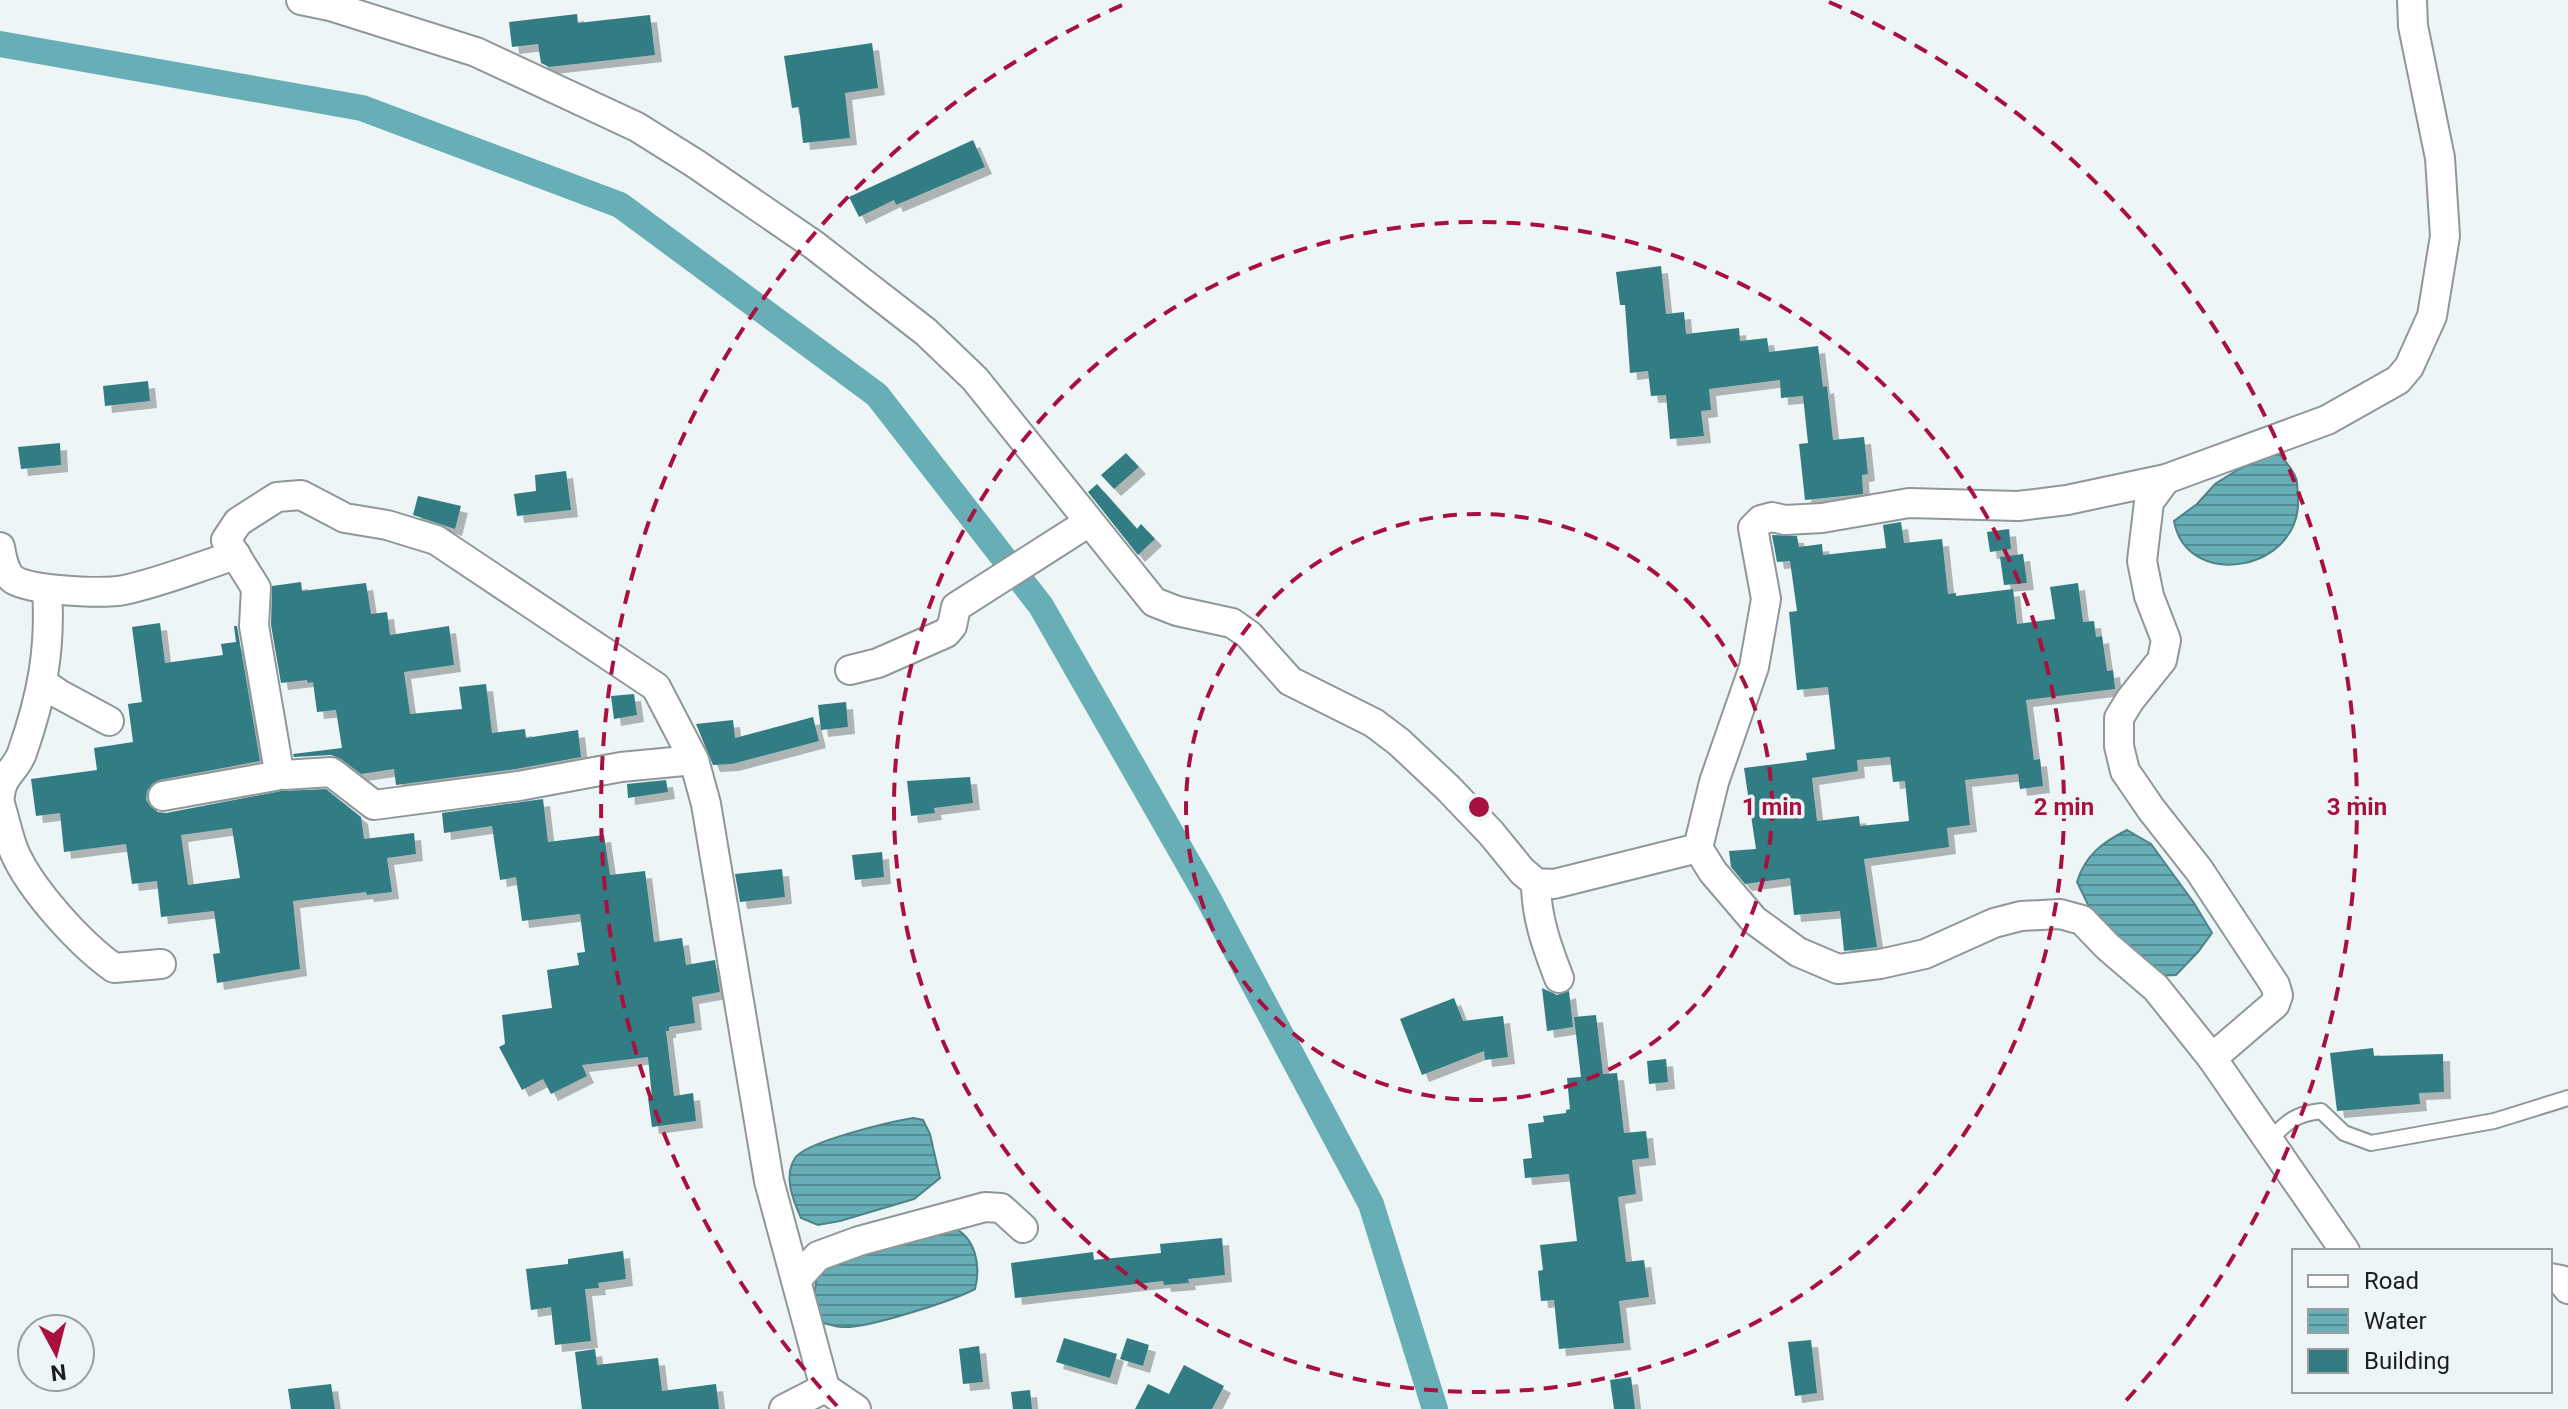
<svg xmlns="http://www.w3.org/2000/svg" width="2568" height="1409" font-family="Roboto,sans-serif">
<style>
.water{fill:url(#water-rules);stroke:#508388;stroke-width:2}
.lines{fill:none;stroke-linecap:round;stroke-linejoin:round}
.canal{stroke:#67aeb6;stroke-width:26}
.building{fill:#327b83;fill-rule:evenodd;filter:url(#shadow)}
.lane-casing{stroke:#909798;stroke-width:18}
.street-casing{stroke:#909798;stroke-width:32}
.lane{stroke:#fff;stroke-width:14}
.street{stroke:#fff;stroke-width:28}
.ring{fill:none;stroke:#a8113f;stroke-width:4;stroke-dasharray:14 10}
.centre{fill:#a8113f;stroke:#edf5f6;stroke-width:4}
.ring-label{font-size:24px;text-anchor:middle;font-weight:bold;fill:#a8113f;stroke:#edf5f6;stroke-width:7;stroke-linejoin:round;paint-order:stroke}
</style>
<defs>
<pattern id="water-rules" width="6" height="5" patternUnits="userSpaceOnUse" patternTransform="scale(2)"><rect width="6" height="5" fill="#67aeb6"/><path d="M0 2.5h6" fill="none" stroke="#548d93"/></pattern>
<filter id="shadow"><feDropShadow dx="7" dy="7" stdDeviation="0" flood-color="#0004"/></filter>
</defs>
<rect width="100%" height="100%" fill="#edf5f6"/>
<g class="water">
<path d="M2278 452C2284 460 2293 469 2296 478 2298 483 2297 491 2298 497 2303 571 2187 592 2174 521L2197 504 2215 484 2239 469Z"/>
<path d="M2127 830 2151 844 2194 903 2212 933 2198 952 2176 975 2154 976 2091 911 2077 882C2085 855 2103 842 2127 830Z"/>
<path d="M913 1118 923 1120 930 1134 940 1178 914 1199 840 1221 818 1225 801 1218C793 1200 783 1176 795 1158 807 1141 890 1122 913 1118Z"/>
<path d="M952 1227C976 1237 981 1266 975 1289 952 1301 866 1329 842 1327 836 1327 829 1324 823 1323L814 1295 819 1265Z"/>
</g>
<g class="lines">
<path class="canal" d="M0 44 362 108 620 205 877 395 1041 606 1207 896 1371 1204 1435 1409"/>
</g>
<g class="building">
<path d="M577 14 578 23 650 15 655 55 549 67 541 63 538 44 512 47 509 22Z"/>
<path d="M872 43 878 88 845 93 850 138 803 143 799 107 792 108 784 56Z"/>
<path d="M973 140 985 167 896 205 894 200 859 217 849 197Z"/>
<path d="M1661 266 1666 314 1684 312 1686 334 1739 328 1740 341 1767 338 1769 352 1818 346 1823 387 1827 386 1833 440 1864 437 1868 474 1862 475 1863 494 1805 500 1799 444 1808 443 1803 396 1781 398 1780 380 1709 389 1711 410 1701 411 1704 436 1670 439 1666 395 1651 396 1648 371 1630 373 1625 305H1620L1616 272Z"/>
<path d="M148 381 150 401 105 406 103 386Z"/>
<path d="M60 443 61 465 21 469 18 447Z"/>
<path d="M1126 453 1139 467 1114 489 1101 475Z"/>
<path d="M566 471 571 510 517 516 514 494 536 491 535 475Z"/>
<path d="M1097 484 1137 529 1141 524 1155 539 1138 555 1088 492Z"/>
<path d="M418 496 461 506 455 529 413 515Z"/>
<path d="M1901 522 1904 543 1942 539 1948 594 1956 593V596L2013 589 2017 624 2055 619 2050 587 2078 583 2083 622 2094 621 2096 637 2102 636 2107 671 2113 670 2115 689 2026 700 2034 760 2040 759 2043 786 2020 789 2018 774 1965 780 1970 825 1947 828 1949 847 1864 859 1877 947 1844 951 1840 911 1794 915 1790 878 1745 884 1731 867 1729 851 1756 849 1744 768 1807 760 1806 753 1835 749 1828 687 1797 690 1789 612 1797 611 1790 561 1777 562 1772 535 1797 536 1799 547 1822 544 1823 555 1886 548 1883 525ZM1890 757 1893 782 1905 781 1909 821 1860 826 1859 816 1817 821 1812 778 1858 771 1857 760Z"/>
<path d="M2009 529 2011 549 1990 552 1987 532Z"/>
<path d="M2023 554 2027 583 2004 585 2000 557Z"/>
<path d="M301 582 302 591 366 583 371 614 387 612 390 635 449 626 454 665 404 672 410 714 462 709 459 687 486 684 492 733 525 729 526 738 578 730 581 757 516 769 396 785 394 769 361 774 341 759 331 755 294 757 293 754 342 748 336 710 317 712 313 682 308 683 307 680 281 683 271 625 272 586Z"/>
<path d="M160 623 165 663 223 655 221 644 236 642 234 626H237L260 761 159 780 152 784 147 791 146 800 151 807 158 812 166 813 281 791 326 789 361 817 364 839 414 833 416 854 387 858 392 892 367 895 366 892 293 901 300 969 217 983 213 954 220 953 214 911 161 917 157 881 132 884 126 844 64 852 60 813 36 816 31 779 97 770 94 748 133 742 128 704 142 702 132 627ZM232 828 240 878 188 885 181 835Z"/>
<path d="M634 694 637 715 614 719 611 696Z"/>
<path d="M846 702 848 727 821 730 818 705Z"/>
<path d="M813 717 819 741 732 764 713 765 696 724 733 720 735 738Z"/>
<path d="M970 777 973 803 934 808 935 813 911 816 907 781Z"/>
<path d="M666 780 668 792 628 798 627 784Z"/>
<path d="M543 799 548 842 604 835 610 875 645 871 654 942 682 938 686 965 715 960 720 992 692 997 695 1023 669 1027V1031H666L674 1096 693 1093 696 1121 652 1127 648 1098H652L648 1057 582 1065 587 1076 551 1094 543 1079 522 1090 499 1047 505 1044 502 1015 552 1008 547 970 579 965 577 953 585 952 580 914 522 921 516 877 500 880 492 826 444 833 442 813Z"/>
<path d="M882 852 884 877 855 880 852 855Z"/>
<path d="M782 869 785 897 740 902 735 874Z"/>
<path d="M1542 988 1557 995 1569 991 1573 1027 1547 1031Z"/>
<path d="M1454 998 1463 1021 1503 1016 1508 1057 1485 1060 1484 1051 1422 1075 1400 1019Z"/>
<path d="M1596 1015 1603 1074 1617 1073 1624 1133 1646 1131 1649 1158 1632 1160 1636 1194 1618 1197 1626 1262 1644 1260 1649 1297 1619 1301 1624 1343 1559 1349 1554 1300 1541 1301 1538 1271 1543 1270 1540 1245 1577 1241 1569 1174 1525 1178 1523 1159 1532 1158 1528 1124 1544 1122 1543 1116 1566 1113V1110L1570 1109 1567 1078 1581 1077 1574 1017Z"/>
<path d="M2373 1048 2374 1056 2443 1054 2444 1092 2419 1093 2420 1104 2337 1111 2330 1053Z"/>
<path d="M1666 1059 1668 1082 1649 1084 1647 1061Z"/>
<path d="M1222 1238 1225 1275 1188 1279 1189 1283 1164 1285 1163 1281 1015 1298 1011 1263 1093 1252 1094 1260 1161 1253 1160 1244Z"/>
<path d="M623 1251 626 1279 598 1283 599 1288 585 1289 591 1341 555 1345 551 1307 531 1310 526 1269 568 1264V1259Z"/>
<path d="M1064 1338 1117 1354 1110 1378 1056 1362Z"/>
<path d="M1127 1338 1149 1345 1143 1366 1120 1359Z"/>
<path d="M1811 1340 1817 1393 1795 1396 1788 1342Z"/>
<path d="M979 1346 983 1382 963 1384 959 1349Z"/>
<path d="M595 1349 597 1365 658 1358 662 1391 716 1384 719 1409H582L575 1352Z"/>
<path d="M1184 1365 1224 1386 1212 1409H1135L1148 1384 1169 1394Z"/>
<path d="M1631 1377 1635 1409H1614L1610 1380Z"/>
<path d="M331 1384 335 1409H291L288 1389Z"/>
<path d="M1030 1390 1032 1409H1013L1011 1392Z"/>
</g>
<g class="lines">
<defs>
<path id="lane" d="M2270 1140C2287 1121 2296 1114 2321 1111L2344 1133 2371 1143 2494 1121 2568 1098"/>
<g id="street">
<path d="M301 0 330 6 476 52 637 127 696 164 814 245 926 332 975 379 1154 602 1177 611 1232 623 1249 635 1290 681 1374 723 1399 742 1448 788 1491 833 1522 871 1536 883 1554 884 1698 848 1713 872 1754 920 1798 952 1838 969 1880 964 1925 954 1994 923 2021 916 2060 914 2082 920 2107 946 2156 988 2212 1058 2345 1251"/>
<path d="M2166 479 2149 502 2142 561 2149 596 2166 640 2162 660 2130 700 2119 718V746L2125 771 2151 809 2199 870 2275 985 2278 995 2275 1004 2212 1058"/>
<path d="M0 547C2 558 4 573 14 580 33 591 103 594 124 590 162 582 200 566 236 555"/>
<path d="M850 670 878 663 946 633 952 626 956 607 1089 522"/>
<path d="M43 683 59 694 109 721"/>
<path d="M694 760 621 767 519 786 374 805 331 772 284 775 279 771 254 626 256 588 226 540 238 522 277 497 301 495 345 518 387 525 436 540 656 687 694 760 706 804 769 1181 825 1388 856 1409"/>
<path d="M0 796C1 776 16 770 22 753 42 696 51 649 47 589"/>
<path d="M163 796 275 776 279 771"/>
<path d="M0 804C5 819 8 836 14 851 30 889 80 944 114 968L161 964"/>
<path d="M1698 848 1714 782 1754 667 1766 599 1753 528 1761 520 1772 517 1785 520 1822 518 1909 503 2018 506 2067 500 2166 479 2327 420 2398 380 2409 367 2432 316 2445 236 2440 158 2413 26 2412 0"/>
<path d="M1536 883C1536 917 1547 947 1559 978"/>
<path d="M2550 1278 2561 1280 2568 1289"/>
<path d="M796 1280 818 1256 859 1241 985 1207 1001 1208 1023 1228"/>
<path d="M784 1409 825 1388"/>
</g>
</defs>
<use href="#lane" class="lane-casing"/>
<use href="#street" class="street-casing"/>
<use href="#lane" class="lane"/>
<use href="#street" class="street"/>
</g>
<g class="ring">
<circle cx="1479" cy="807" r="293"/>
<circle cx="1479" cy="807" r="585"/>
<path d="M837 1406A878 878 0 0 1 1129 2M1829 2A878 878 0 0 1 2121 1406"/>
</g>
<circle cx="1479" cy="807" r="12" class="centre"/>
<g class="ring-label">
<text x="1772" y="815">1 min</text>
<text x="2064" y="815">2 min</text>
<text x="2357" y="815">3 min</text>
</g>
<rect x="2292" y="1249" width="260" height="144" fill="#edf5f6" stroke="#999fa0" stroke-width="2"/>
<rect x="2308" y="1275" width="40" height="12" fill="#ffffff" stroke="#999fa0" stroke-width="2"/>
<text x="2364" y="1289" font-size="24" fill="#1b1e1e">Road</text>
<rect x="2308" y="1309" width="40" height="24" fill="url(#water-rules)" stroke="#999fa0" stroke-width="2"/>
<text x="2364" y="1329" font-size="24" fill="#1b1e1e">Water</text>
<rect x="2308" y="1349" width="40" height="24" fill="#327b83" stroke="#999fa0" stroke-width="2"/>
<text x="2364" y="1369" font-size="24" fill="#1b1e1e">Building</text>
<g transform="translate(56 1353) rotate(173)"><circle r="38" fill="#edf5f6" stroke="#999fa0" stroke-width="2"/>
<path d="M0-6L14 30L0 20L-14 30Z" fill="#a8113f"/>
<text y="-12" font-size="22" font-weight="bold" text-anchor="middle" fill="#1b1e1e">N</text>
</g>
</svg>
